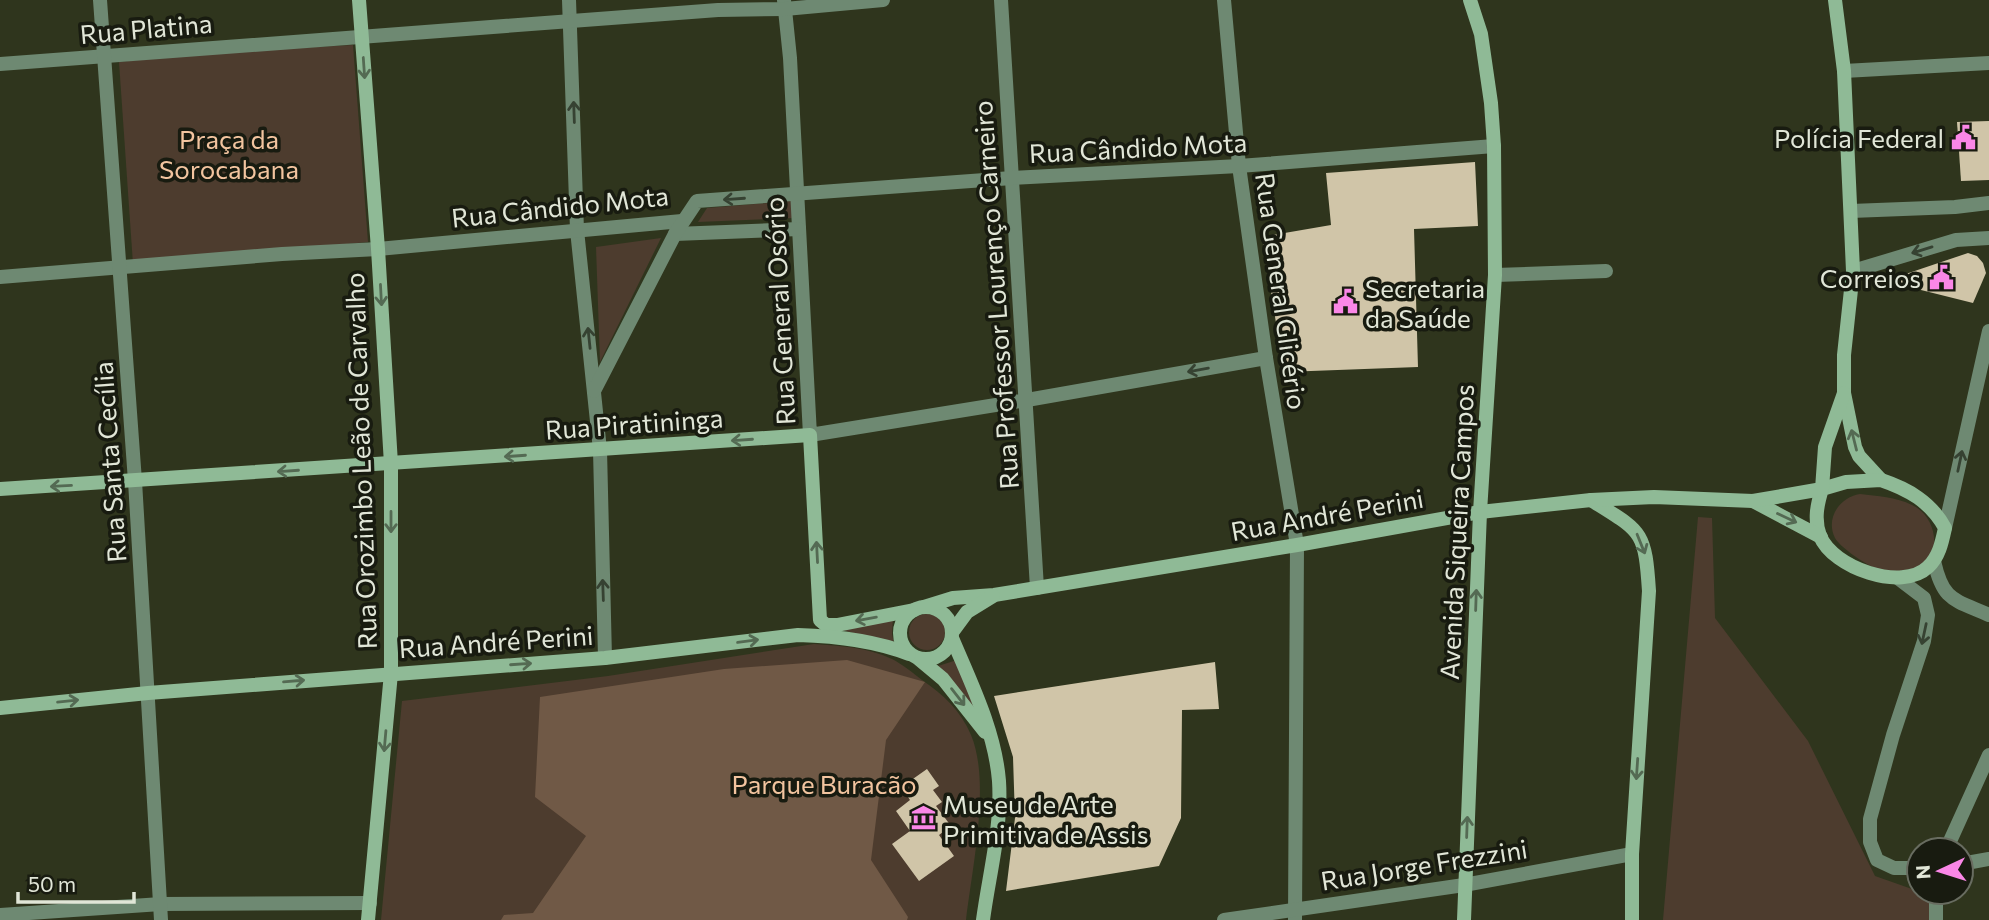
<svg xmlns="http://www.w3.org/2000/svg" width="1989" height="920" font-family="Commissioner,sans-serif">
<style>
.green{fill:#4d3c2e}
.forest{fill:#705946}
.building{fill:#d0c5a8}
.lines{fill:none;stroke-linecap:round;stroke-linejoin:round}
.minor{stroke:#6e8972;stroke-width:14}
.tertiary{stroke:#6e8972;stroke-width:14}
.secondary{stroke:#8fba96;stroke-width:14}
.oneway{stroke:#546a53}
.oneway2{stroke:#364232}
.labels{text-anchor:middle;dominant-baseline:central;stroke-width:7;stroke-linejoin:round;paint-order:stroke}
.street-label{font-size:26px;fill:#e1e6d7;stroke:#181b10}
.poi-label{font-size:26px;fill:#e1e6d7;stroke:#181b10;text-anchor:end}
.park-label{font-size:26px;fill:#f2c49f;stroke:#181b10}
</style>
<rect width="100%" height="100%" fill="#2f351d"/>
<g class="green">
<path d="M353 45 368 242 133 264 119 62 202 53Z"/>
<path d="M792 201 794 218 698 222 707 208Z"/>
<path d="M661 238 600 362 596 247Z"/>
<path d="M1860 494C1877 496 1896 497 1912 505 1935 515 1944 552 1920 567 1916 569 1909 569 1904 570 1900 571 1893 574 1888 573 1875 571 1841 549 1835 538 1825 518 1840 497 1860 494Z"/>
<path d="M1698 517 1712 518 1715 618 1808 741 1875 876 1929 895 1930 920H1663Z"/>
<circle cx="927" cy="632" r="18"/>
<path d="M893 618 892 634 894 644 842 630Z"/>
<path d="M814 644C840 646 867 647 892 659 902 664 913 673 922 680 943 694 961 711 971 735 991 782 972 869 966 920H381L402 701 608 676Z"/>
<path d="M957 660 978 714 938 666Z"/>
</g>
<path class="forest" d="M847 660 925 682 886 740 871 860 908 917 907 920H501L504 915 533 913 586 836 535 797 540 697 724 669Z"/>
<g class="building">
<path d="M1989 121V180L1961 181 1957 122Z"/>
<path d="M1475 162 1478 226 1414 229 1418 367 1284 372 1262 237 1331 225 1326 173Z"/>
<path d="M1968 253 1977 256 1983 263 1986 273 1973 303 1885 281Z"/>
<path d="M1215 662 1219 709 1182 710 1181 818 1159 866 1006 891 1015 818 1013 757 994 696Z"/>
<path d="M927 769 939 786 933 790 942 802 936 806 951 826 939 835 954 856 919 881 892 844 910 831 896 811 910 800 906 794 915 788 910 781Z"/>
</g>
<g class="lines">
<g class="minor">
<path d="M569 0 577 230 600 450 605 658"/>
<path d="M784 0 790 58 810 435 1027 400 1266 358"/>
<path d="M1001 0 1037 588"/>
<path d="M1224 0 1239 166 1266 358 1297 545 1295 920"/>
<path d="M0 64 718 10 785 9 883 0"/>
<path d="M1844 71 1989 63"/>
<path d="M675 234 799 229"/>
<path d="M1495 275 1606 271"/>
<path d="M0 277 282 254 378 249 682 221"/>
<path d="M594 391 675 234 697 201 1012 178 1239 166 1494 146"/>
<path d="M1945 528 1989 331"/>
<path d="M1899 579 1924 598 1928 615 1924 641 1893 735 1870 819V842L1877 860 1894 868H1919"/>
<path d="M1946 850 1989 755"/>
<path d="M1961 864 1989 859"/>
<path d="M0 915 161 904 370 903"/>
<path d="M1224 920 1464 885 1632 854"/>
<path d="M1936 920V892"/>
</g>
<g class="tertiary">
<path d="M100 0 135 481 161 920"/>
<path d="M1851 211 1955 207 1989 203"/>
<path d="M1853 271 1956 240 1989 238"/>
<path d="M1934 561C1943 601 1953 599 1989 615"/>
</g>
<g class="secondary">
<path d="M359 0 378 249 391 464V673L368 920"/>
<path d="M1835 0 1844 71 1853 271 1844 355V393L1855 447 1859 456 1881 480"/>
<path d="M1881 480C1908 489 1931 502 1945 528 1942 542 1939 557 1928 567 1902 592 1833 568 1820 536 1814 520 1817 505 1822 489L1846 482Z"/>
<path d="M0 489 810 435 820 620 826 625H837L914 610"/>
<path d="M1591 500C1642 532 1645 530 1649 591L1632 854V920"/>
<path d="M1753 501 1821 537"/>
<circle cx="926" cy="633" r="26"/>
<path d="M924 607 953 598 994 595 1297 545 1480 512 1591 500 1654 497 1753 501 1822 489 1825 447 1844 393"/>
<path d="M953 631 967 612 993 596"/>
<path d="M952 638C971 683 995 731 999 781 1002 827 989 875 983 920"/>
<path d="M919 659 943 679 985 732"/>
<path d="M0 708 148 693 605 658 798 635C836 636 873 640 909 654"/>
<path d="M1464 920 1480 512 1495 275 1494 146 1491 103 1481 34 1470 0"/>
</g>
</g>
<defs><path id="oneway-shaft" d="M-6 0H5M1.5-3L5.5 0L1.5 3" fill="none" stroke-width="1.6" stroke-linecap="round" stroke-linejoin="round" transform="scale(1.75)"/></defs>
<g class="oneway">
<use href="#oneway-shaft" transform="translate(364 68) rotate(86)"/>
<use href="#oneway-shaft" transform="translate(381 295) rotate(87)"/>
<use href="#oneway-shaft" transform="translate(742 440) rotate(176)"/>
<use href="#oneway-shaft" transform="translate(1854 440) rotate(-104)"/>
<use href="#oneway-shaft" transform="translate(515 456) rotate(176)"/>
<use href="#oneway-shaft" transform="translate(288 471) rotate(176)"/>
<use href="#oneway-shaft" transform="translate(61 486) rotate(177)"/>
<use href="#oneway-shaft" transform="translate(1787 518) rotate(25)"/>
<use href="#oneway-shaft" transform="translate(391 522) rotate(90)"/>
<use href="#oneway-shaft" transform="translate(1641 544) rotate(68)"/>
<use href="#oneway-shaft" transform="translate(817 552) rotate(-93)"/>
<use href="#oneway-shaft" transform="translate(1476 600) rotate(-88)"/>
<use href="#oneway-shaft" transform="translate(866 619) rotate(170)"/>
<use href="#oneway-shaft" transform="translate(748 641) rotate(-8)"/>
<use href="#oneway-shaft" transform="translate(521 664) rotate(-4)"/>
<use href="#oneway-shaft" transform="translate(294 681) rotate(-5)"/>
<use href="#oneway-shaft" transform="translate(958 697) rotate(52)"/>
<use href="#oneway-shaft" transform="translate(68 701) rotate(-6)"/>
<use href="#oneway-shaft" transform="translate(385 741) rotate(95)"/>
<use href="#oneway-shaft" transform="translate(1637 769) rotate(94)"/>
<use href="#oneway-shaft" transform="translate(1467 827) rotate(-88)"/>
</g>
<g class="oneway2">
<use href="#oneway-shaft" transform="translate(574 112) rotate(-92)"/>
<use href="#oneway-shaft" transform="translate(734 199) rotate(176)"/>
<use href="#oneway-shaft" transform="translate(1922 250) rotate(163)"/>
<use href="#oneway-shaft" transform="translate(589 338) rotate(-96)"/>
<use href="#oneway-shaft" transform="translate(1198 370) rotate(170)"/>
<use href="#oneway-shaft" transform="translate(1960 461) rotate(-78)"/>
<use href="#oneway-shaft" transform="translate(603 590) rotate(-92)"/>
<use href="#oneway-shaft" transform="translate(1924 634) rotate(102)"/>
</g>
<defs>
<symbol id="civic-bare" viewBox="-9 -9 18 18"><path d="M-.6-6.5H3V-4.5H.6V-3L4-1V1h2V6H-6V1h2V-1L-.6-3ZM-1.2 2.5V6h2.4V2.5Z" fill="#fa87e7" stroke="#181b10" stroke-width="2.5" paint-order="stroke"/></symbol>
<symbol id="museum-bare" viewBox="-9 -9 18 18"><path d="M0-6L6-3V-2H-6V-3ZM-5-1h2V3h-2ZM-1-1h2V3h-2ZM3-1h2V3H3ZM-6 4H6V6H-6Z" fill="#fa87e7" stroke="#181b10" stroke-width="2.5" paint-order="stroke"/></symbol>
</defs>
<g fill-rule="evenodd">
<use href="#civic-bare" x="1946" y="120" width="35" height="35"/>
<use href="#civic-bare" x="1924" y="260" width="35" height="35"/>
<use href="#civic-bare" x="1328" y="284" width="35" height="35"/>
<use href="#museum-bare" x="906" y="800" width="35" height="35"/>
</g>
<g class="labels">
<g class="street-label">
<text transform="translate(146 28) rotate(-5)">Rua Platina</text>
<text transform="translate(1138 147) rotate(-3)">Rua Cândido Mota</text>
<text transform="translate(560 206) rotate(-6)">Rua Cândido Mota</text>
<text transform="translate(1282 291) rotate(82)">Rua General Glicério</text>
<text transform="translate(995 295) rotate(-94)">Rua Professor Lourenço Carneiro</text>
<text transform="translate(779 311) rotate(-93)">Rua General Osório</text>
<text transform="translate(634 423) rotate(-4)">Rua Piratininga</text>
<text transform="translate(360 461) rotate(-92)">Rua Orozimbo Leão de Carvalho</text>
<text transform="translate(109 462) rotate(-94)">Rua Santa Cecília</text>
<text transform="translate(1327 514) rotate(-10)">Rua André Perini</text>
<text transform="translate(1456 532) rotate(-87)">Avenida Siqueira Campos</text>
<text transform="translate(496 641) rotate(-4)">Rua André Perini</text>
<text transform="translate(1424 864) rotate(-9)">Rua Jorge Frezzini</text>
</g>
<g class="poi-label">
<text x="1944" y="137">Polícia Federal</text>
<text x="1921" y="277">Correios</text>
<text x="1365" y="287" text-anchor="start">Secretaria<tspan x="1365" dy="30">da Saúde</tspan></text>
<text x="943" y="803" text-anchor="start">Museu de Arte<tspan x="943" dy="30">Primitiva de Assis</tspan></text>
</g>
<g class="park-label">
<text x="229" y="138">Praça da<tspan x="229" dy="30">Sorocabana</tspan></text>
<text x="824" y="783">Parque Buracão</text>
</g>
</g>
<g transform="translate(1940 871) rotate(266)"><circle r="33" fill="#181b10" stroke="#686c60" stroke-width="2"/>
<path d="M0-5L12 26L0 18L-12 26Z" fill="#fa87e7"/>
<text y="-10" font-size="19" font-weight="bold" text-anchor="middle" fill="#e1e6d7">N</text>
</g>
<path d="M18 892v10h116v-10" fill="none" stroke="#e1e6d7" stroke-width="3.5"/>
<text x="28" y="892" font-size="21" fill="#e1e6d7" stroke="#181b10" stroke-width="5" paint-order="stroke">50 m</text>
</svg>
